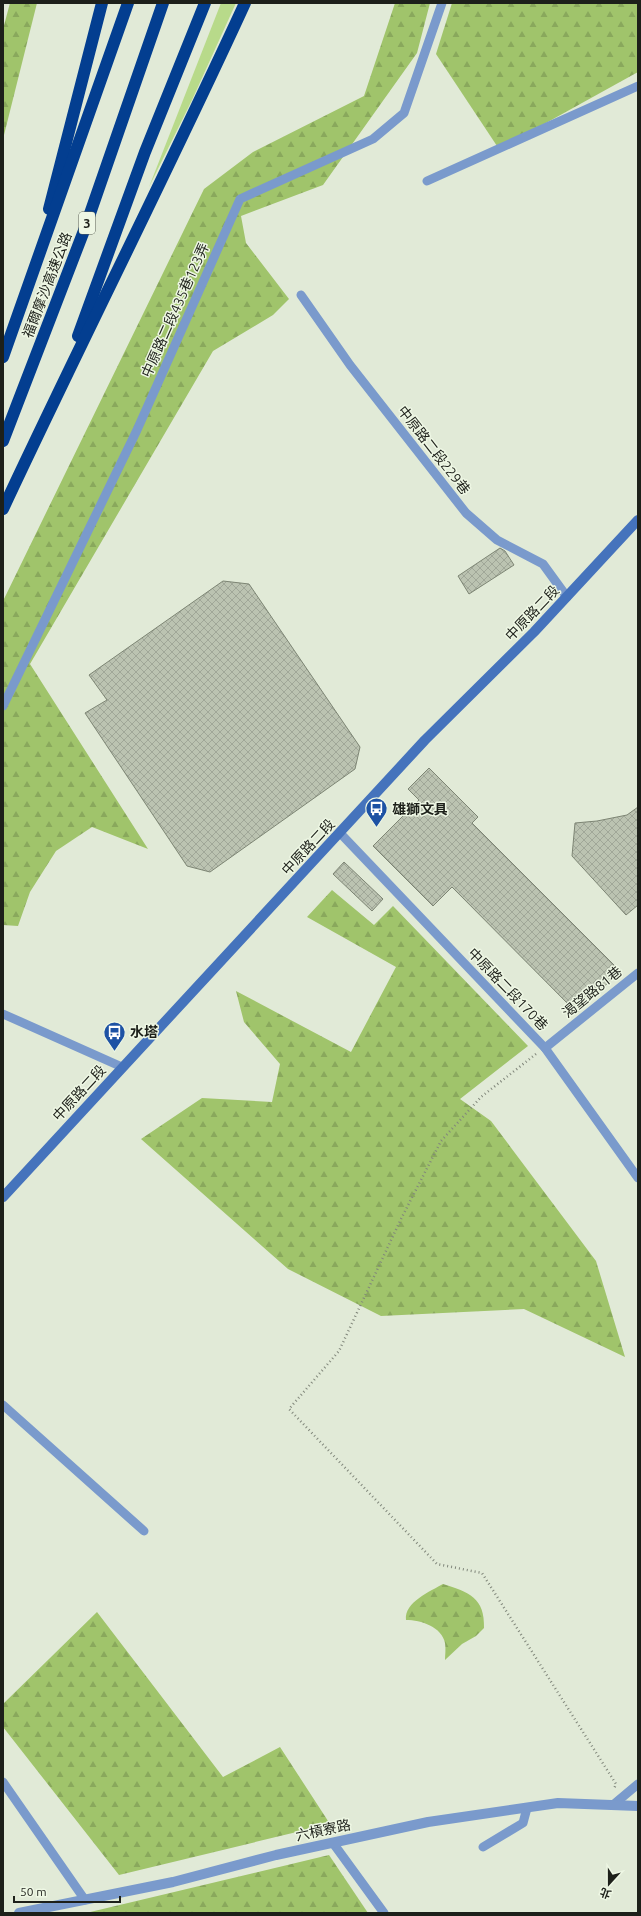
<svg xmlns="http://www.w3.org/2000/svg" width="641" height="1916" font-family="Ubuntu,'Noto Sans TC',sans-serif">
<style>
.grass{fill:#b8da8a}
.forest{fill:url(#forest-firs)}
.building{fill:url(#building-cross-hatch);stroke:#7d8574}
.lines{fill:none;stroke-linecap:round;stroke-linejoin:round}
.path{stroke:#81877b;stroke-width:2.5;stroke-dasharray:1 3;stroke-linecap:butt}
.lane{stroke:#7a9acc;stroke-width:9}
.street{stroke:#7a9acc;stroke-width:10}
.secondary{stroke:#4573bc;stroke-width:10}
.highway{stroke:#033e90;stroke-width:12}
.labels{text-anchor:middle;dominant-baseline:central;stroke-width:3;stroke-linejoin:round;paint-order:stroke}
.shield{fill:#eef7e4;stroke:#5c6057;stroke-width:1}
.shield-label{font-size:13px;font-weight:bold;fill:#1d201a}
.street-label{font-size:14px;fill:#1d201a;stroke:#eef7e4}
.poi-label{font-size:14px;font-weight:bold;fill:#1d201a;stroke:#eef7e4;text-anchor:start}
</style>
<defs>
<pattern id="forest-firs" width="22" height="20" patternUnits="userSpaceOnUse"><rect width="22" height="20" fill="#a0c46b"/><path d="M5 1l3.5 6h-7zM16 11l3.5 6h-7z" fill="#89a85c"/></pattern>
<pattern id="building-cross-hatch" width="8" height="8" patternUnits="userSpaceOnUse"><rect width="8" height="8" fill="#bbc3b1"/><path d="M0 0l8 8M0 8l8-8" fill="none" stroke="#a0a798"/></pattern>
</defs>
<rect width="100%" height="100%" fill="#e1ead7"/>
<path class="grass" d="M221 3H236L192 100 149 187Z"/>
<g class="forest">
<path d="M10 3H37L3 139V29Z"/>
<path d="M395 3H430L417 53 323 185 241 216 246 243 289 299 273 315 213 351 30 664 148 849 92 827 56 851 30 892 18 926 3 925V601L204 189 253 152 364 96Z"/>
<path d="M452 3H638V72L499 149 436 54Z"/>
<path d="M332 890 374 925 393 906 528 1046 460 1099 491 1121 596 1261 625 1357 524 1309 381 1316 288 1269 141 1139 202 1098 272 1102 280 1064 244 1022 236 991 351 1052 396 967 307 917Z"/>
<path d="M443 1584C469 1592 485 1598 484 1628L476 1636 462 1644 445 1660C445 1655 446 1649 445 1643 442 1627 421 1620 406 1620 404 1602 431 1591 443 1584Z"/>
<path d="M97 1612 223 1777 280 1747 330 1824 119 1875 3 1727V1704Z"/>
<path d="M329 1855 368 1913H86Z"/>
</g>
<g class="building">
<path d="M500 548 505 551 514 565 469 594 458 576Z"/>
<path d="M223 581 249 584 360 747 355 769 210 872 187 866 85 713 107 700 89 675Z"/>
<path d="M429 768 478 817 472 823 620 971 577 1013 452 887 433 906 373 846 419 800 408 789Z"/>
<path d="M638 807V905L626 915 572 856 575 823 597 821 627 815Z"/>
<path d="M344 862 383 899 372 911 333 874Z"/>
</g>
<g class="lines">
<path class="path" d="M536 1054 481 1097 441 1141 401 1219 339 1351 289 1409 437 1564 482 1573 616 1784 614 1789"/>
<g class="lane">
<path d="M427 181 638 86"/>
<path d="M301 295 350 365 466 513 497 540 543 564 567 597"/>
<path d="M3 706 137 430 240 199 373 139 404 113 442 3"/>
<path d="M340 833 545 1048 638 1178"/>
<path d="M3 1014 122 1067"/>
<path d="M545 1048 638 973"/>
<path d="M3 1405 144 1531"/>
<path d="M3 1782 85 1900"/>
<path d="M613 1805 638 1784"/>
<path d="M333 1843 384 1913"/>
<path d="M483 1847 523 1823 527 1808"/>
</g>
<path class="street" d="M19 1913 173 1882 276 1855 428 1822 558 1803 638 1806"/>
<path class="secondary" d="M3 1197 425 740 534 632 638 520"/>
<g class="highway">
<path d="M49 209 102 3"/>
<path d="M78 336 145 152 205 3"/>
<path d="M3 357 128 3"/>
<path d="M3 441 85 228 163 3"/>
<path d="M3 509C82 340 167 173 245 3"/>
</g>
</g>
<defs>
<symbol id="bus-pin" viewBox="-11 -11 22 30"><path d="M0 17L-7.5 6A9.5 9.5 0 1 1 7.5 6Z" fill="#1d52a4" stroke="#eef7e4"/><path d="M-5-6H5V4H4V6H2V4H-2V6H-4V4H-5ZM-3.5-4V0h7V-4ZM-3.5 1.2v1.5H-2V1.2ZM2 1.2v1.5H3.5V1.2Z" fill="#fff"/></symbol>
</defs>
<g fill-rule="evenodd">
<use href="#bus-pin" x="364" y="796" width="25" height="34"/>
<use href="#bus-pin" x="102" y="1020" width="25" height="34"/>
</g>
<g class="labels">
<rect class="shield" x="79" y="212" width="16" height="22" rx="3"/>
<g class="shield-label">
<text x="87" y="223">3</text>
</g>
<g class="street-label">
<text transform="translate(47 285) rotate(-69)">福爾摩沙高速公路</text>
<text transform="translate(175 310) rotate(-66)">中原路二段435巷123弄</text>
<text transform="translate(434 450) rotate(52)">中原路二段229巷</text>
<text transform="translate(532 613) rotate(-46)">中原路二段</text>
<text transform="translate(308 847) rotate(-47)">中原路二段</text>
<text transform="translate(508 989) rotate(46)">中原路二段170巷</text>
<text transform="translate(592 992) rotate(-39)">渴望路81巷</text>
<text transform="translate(79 1093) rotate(-47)">中原路二段</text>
<text transform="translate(323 1830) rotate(-12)">六槓寮路</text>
</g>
<g class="poi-label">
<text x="392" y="809">雄獅文具</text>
<text x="130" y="1032">水塔</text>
</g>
</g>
<rect width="641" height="1916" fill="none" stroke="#1d201a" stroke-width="8"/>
<g transform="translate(609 1884) rotate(201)" stroke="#eef7e4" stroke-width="3" paint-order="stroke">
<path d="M0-3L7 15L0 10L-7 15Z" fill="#1d201a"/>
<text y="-6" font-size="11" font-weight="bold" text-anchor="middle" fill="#1d201a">北</text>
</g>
<path d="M14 1896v6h106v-6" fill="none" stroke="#1d201a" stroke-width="2"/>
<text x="20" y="1896" font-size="12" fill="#1d201a" stroke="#eef7e4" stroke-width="3" paint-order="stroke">50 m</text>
</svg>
